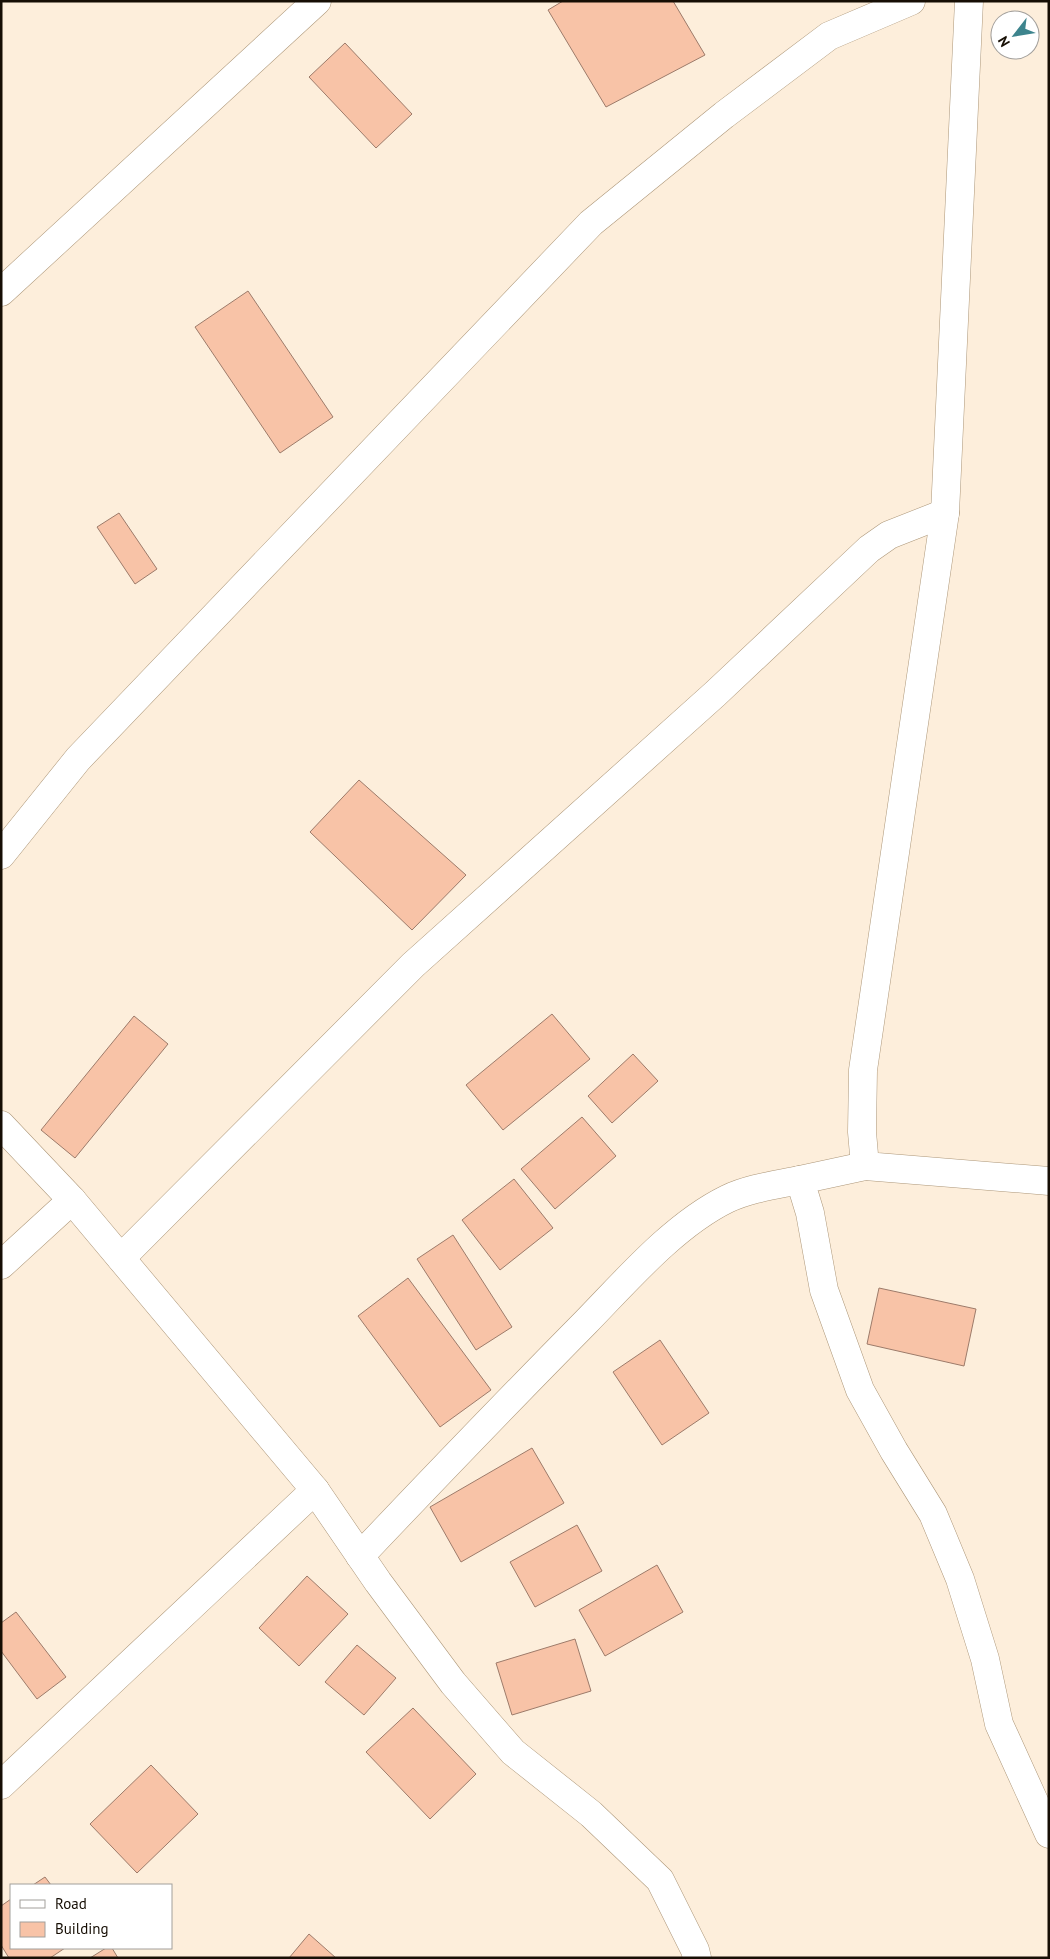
<svg xmlns="http://www.w3.org/2000/svg" width="1050" height="1959" font-family="'PT Sans',sans-serif">
<style>
.building{fill:#f8c3a7;stroke:#9d7b6a}
.lines{fill:none;stroke-linecap:round;stroke-linejoin:round}
.minor-casing{stroke:#ad9779;stroke-width:29}
.minor{stroke:#fff;stroke-width:28}
</style>
<rect width="100%" height="100%" fill="#fdeedb"/>
<g class="building">
<path d="M563 1H673L705 55 606 107 548 10Z"/>
<path d="M345 43 412 114 376 148 309 77Z"/>
<path d="M248 291 333 417 280 453 195 327Z"/>
<path d="M119 513 157 569 135 584 97 527Z"/>
<path d="M359 780 466 875 412 930 310 832Z"/>
<path d="M552 1014 590 1059 503 1130 466 1085Z"/>
<path d="M134 1016 168 1044 75 1158 41 1130Z"/>
<path d="M633 1054 658 1081 612 1123 588 1096Z"/>
<path d="M582 1117 616 1156 555 1209 521 1169Z"/>
<path d="M514 1179 553 1228 500 1270 462 1220Z"/>
<path d="M453 1235 512 1327 476 1350 417 1259Z"/>
<path d="M408 1278 491 1390 440 1427 358 1316Z"/>
<path d="M879 1288 976 1309 964 1366 867 1344Z"/>
<path d="M660 1340 709 1413 662 1445 613 1372Z"/>
<path d="M532 1448 564 1503 461 1562 430 1507Z"/>
<path d="M577 1525 602 1571 535 1607 510 1562Z"/>
<path d="M657 1565 683 1612 605 1656 579 1610Z"/>
<path d="M307 1576 348 1614 299 1666 259 1628Z"/>
<path d="M16 1612 66 1677 37 1699 1 1651V1623Z"/>
<path d="M575 1639 591 1691 512 1715 496 1663Z"/>
<path d="M357 1645 396 1678 364 1715 325 1682Z"/>
<path d="M413 1708 476 1774 430 1819 366 1752Z"/>
<path d="M151 1765 198 1814 137 1873 90 1824Z"/>
<path d="M45 1877 51 1885H33Z"/>
<path d="M11 1899V1948H65L50 1958H9L1 1945V1906Z"/>
<path d="M309 1934 336 1958H289Z"/>
<path d="M106 1948H112L118 1958H90Z"/>
</g>
<g class="lines">
<defs>
<g id="minor">
<path d="M969 1 945 513 863 1070 862 1132 865 1166 1049 1181"/>
<path d="M1 292 317 1"/>
<path d="M1 855 78 759 591 223 724 115 829 36 911 1"/>
<path d="M1 1125 72 1200 315 1490 378 1582 453 1683 513 1752 591 1814 660 1880 695 1950 697 1958"/>
<path d="M865 1166 800 1180 810 1213 824 1290 860 1390 894 1451 933 1514 960 1579 985 1659 999 1724 1049 1834"/>
<path d="M121 1258 413 965 715 694 869 549 889 535 945 513"/>
<path d="M1 1265 72 1200"/>
<path d="M360 1556C435 1477 510 1399 586 1322 627 1280 674 1225 727 1199 750 1188 776 1185 800 1180"/>
<path d="M1 1785 315 1490"/>
</g>
</defs>
<use href="#minor" class="minor-casing"/>
<use href="#minor" class="minor"/>
</g>
<rect width="1050" height="1959" fill="none" stroke="#160e04" stroke-width="5"/>
<rect x="10" y="1884" width="162" height="65" fill="#ffffff" stroke="#a29f9b"/>
<rect x="20" y="1900" width="25" height="8" fill="#ffffff" stroke="#a29f9b"/>
<text x="55" y="1909" font-size="15" fill="#160e04">Road</text>
<rect x="20" y="1922" width="25" height="15" fill="#f8c3a7" stroke="#a29f9b"/>
<text x="55" y="1934" font-size="15" fill="#160e04">Building</text>
<g transform="translate(1015 35) rotate(239)"><circle r="24" fill="#ffffff" stroke="#a29f9b"/>
<path d="M0-4L9 19L0 12L-9 19Z" fill="#3d848d"/>
<text y="-8" font-size="14" font-weight="bold" text-anchor="middle" fill="#160e04">N</text>
</g>
</svg>
